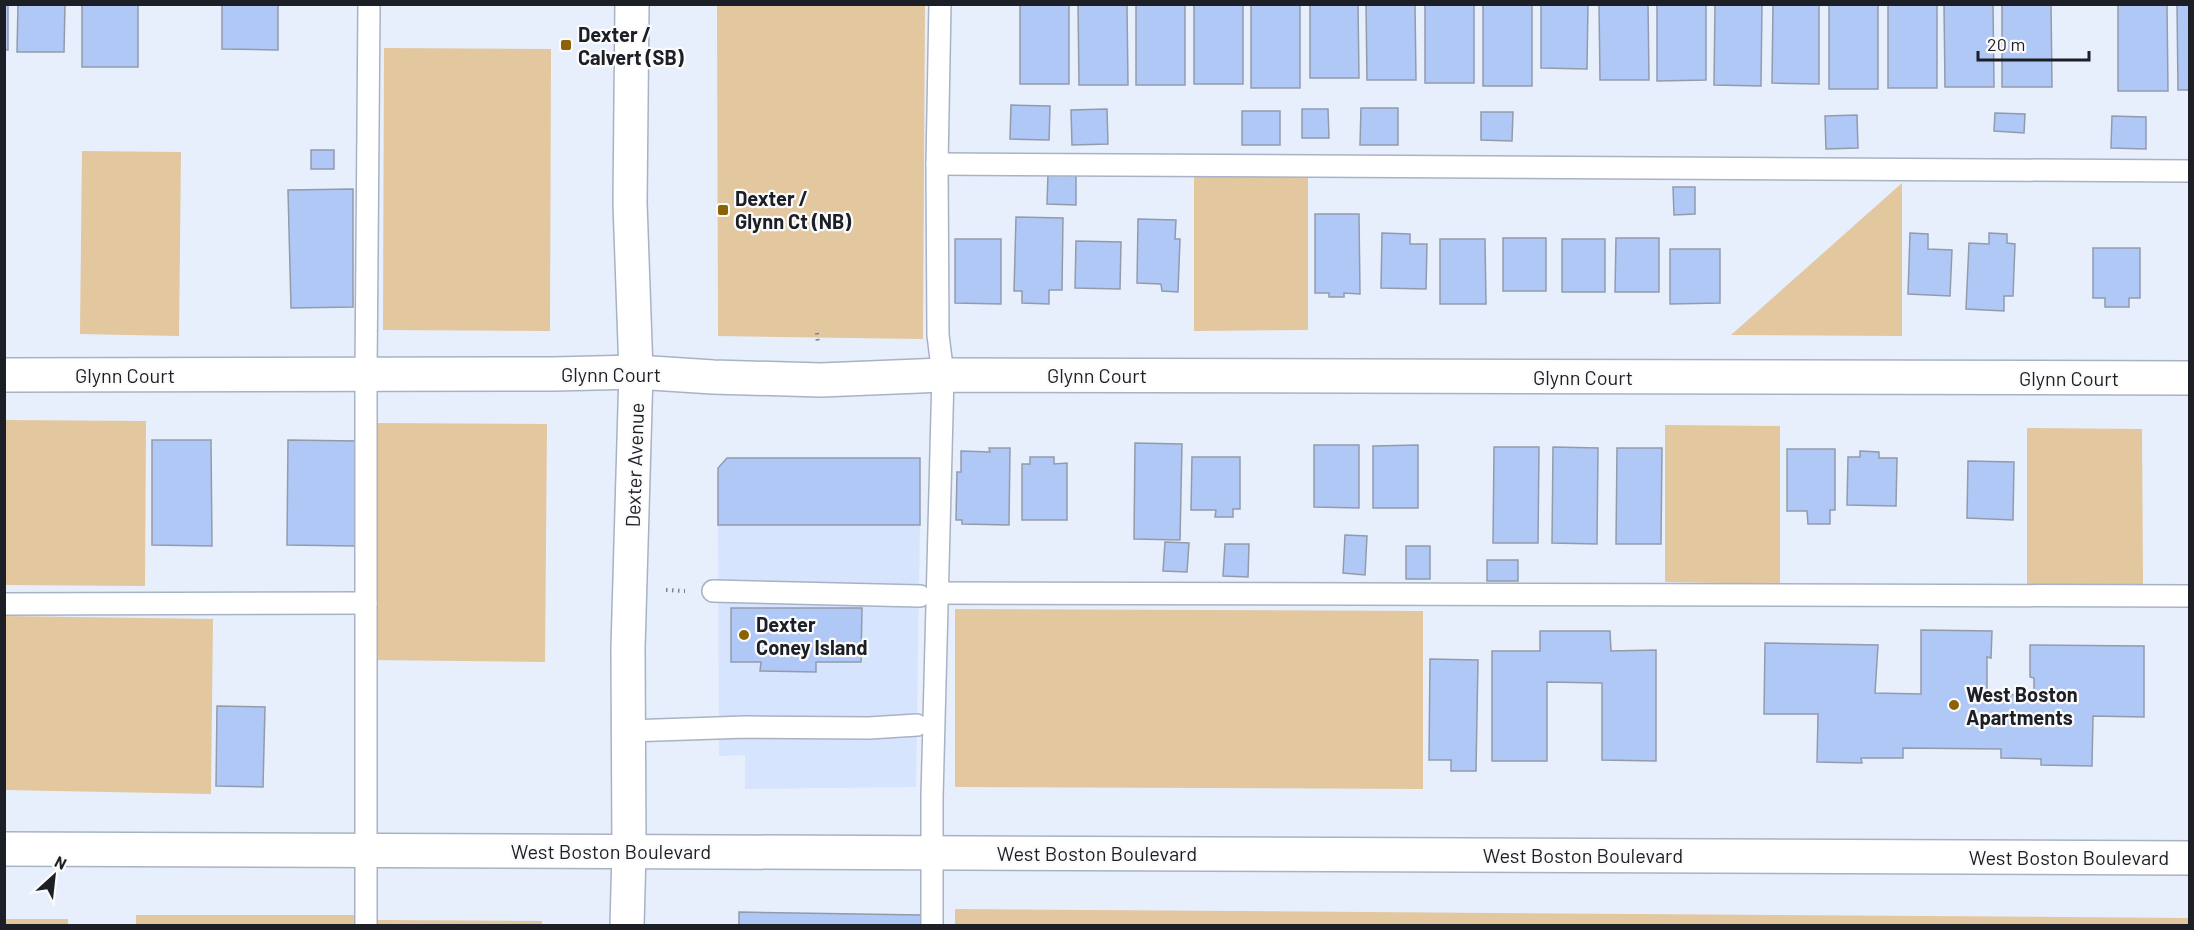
<svg xmlns="http://www.w3.org/2000/svg" width="2194" height="930" font-family="Barlow,sans-serif">
<style>
.built{fill:#d7e4fd}
.green{fill:#e2c79f}
.building{fill:#b0c8f6;stroke:#929bac;stroke-width:1.5}
.lines{fill:none;stroke-linecap:round;stroke-linejoin:round}
.lane-casing{stroke:#a9b2c4;stroke-width:24}
.street-casing{stroke:#a9b2c4;stroke-width:36}
.secondary-casing{stroke:#a9b2c4;stroke-width:36}
.path{stroke:#7d828d;stroke-width:4;stroke-dasharray:1.5 4.5;stroke-linecap:butt}
.lane{stroke:#fff;stroke-width:21}
.street{stroke:#fff;stroke-width:33}
.secondary{stroke:#fff;stroke-width:33}
.poi-dot{fill:#8c6205;stroke:#fbfbfb;stroke-width:2}
.labels{text-anchor:middle;dominant-baseline:central;stroke-width:4.5;stroke-linejoin:round;paint-order:stroke}
.poi-label{font-size:20px;font-weight:bold;fill:#1c1f26;stroke:#fbfbfb;text-anchor:start}
.street-label{font-size:20px;fill:#1c1f26;stroke:#fbfbfb}
</style>
<rect width="100%" height="100%" fill="#e7effd"/>
<path class="built" d="M718 525H920L916 787 745 789V755L719 756Z"/>
<g class="green">
<path d="M717 5H925L923 339 718 336Z"/>
<path d="M384 48 551 49 550 331 383 330Z"/>
<path d="M82 151 181 152 179 336 80 334Z"/>
<path d="M1194 177H1308V330L1194 331Z"/>
<path d="M1902 183V336L1731 335Z"/>
<path d="M5 420 146 421 145 586 5 585Z"/>
<path d="M372 423 547 424 545 662 370 660Z"/>
<path d="M1665 425 1780 426V584L1665 582Z"/>
<path d="M2027 428 2142 429 2143 586 2027 584Z"/>
<path d="M955 609 1423 611V789L955 787Z"/>
<path d="M5 616 213 619 211 794 5 790Z"/>
<path d="M955 909 2189 918 2190 925 955 926Z"/>
<rect x="136" y="915" width="221" height="11"/>
<rect x="5" y="919" width="63" height="6"/>
<path d="M378 920 542 921V925L378 926Z"/>
</g>
<g class="building">
<rect x="4" y="4" width="4" height="46"/>
<path d="M18 4H65L64 52H17Z"/>
<rect x="82" y="4" width="56" height="63"/>
<path d="M222 4H278V50L222 49Z"/>
<rect x="1020" y="4" width="49" height="80"/>
<path d="M1078 4H1127L1128 85H1079Z"/>
<rect x="1136" y="4" width="49" height="81"/>
<rect x="1194" y="4" width="49" height="80"/>
<rect x="1251" y="4" width="49" height="84"/>
<path d="M1310 4H1358L1359 78H1310Z"/>
<path d="M1366 4H1415L1416 80H1367Z"/>
<rect x="1425" y="4" width="49" height="79"/>
<rect x="1483" y="4" width="49" height="82"/>
<path d="M1541 4H1588L1587 69 1541 68Z"/>
<path d="M1599 4H1648L1649 80H1600Z"/>
<path d="M1657 4H1706V80L1657 81Z"/>
<path d="M1715 4H1762L1761 86 1714 85Z"/>
<path d="M1773 4H1819V84L1772 83Z"/>
<rect x="1829" y="4" width="49" height="85"/>
<rect x="1888" y="4" width="49" height="84"/>
<path d="M1944 4H1993L1994 87H1945Z"/>
<path d="M2002 4H2051L2052 87H2002Z"/>
<path d="M2118 4H2167L2168 91H2118Z"/>
<path d="M2177 4H2190V90H2178Z"/>
<path d="M1011 105 1050 106 1049 140 1010 139Z"/>
<path d="M1361 108H1398V145H1360Z"/>
<path d="M1107 109 1108 144 1072 145 1071 110Z"/>
<path d="M1302 109H1328L1329 138H1302Z"/>
<rect x="1242" y="111" width="38" height="34"/>
<path d="M1481 112H1513L1512 141 1481 140Z"/>
<path d="M1995 113 2025 114 2024 133 1994 131Z"/>
<path d="M1857 115 1858 148 1826 149 1825 116Z"/>
<path d="M2112 116 2146 117V149L2111 148Z"/>
<rect x="311" y="150" width="23" height="19"/>
<path d="M1048 173H1076V205L1047 204Z"/>
<path d="M1673 187H1695V214L1674 215Z"/>
<path d="M353 189V307L291 308 288 190Z"/>
<path d="M1315 214H1359L1360 294 1344 293V297H1329V293H1315Z"/>
<path d="M1016 217 1063 218 1062 290H1049V304L1022 303V291H1014Z"/>
<path d="M1138 219 1176 220 1175 239H1180L1178 292 1162 291 1161 284 1137 283Z"/>
<path d="M1382 233 1410 234V244H1427L1426 289 1381 288Z"/>
<path d="M1910 233 1928 234V249L1952 250 1950 296 1908 294Z"/>
<path d="M1989 233 2007 234V243L2015 244 2013 296H2004V311L1966 309 1969 243 1989 244Z"/>
<rect x="1503" y="238" width="43" height="53"/>
<path d="M1616 238H1659V292H1615Z"/>
<path d="M955 239H1001V304L955 303Z"/>
<path d="M1440 239H1485L1486 304H1440Z"/>
<rect x="1562" y="239" width="43" height="53"/>
<path d="M1076 241 1121 242 1120 289 1075 288Z"/>
<path d="M2093 248H2140V298H2129V307H2105V298H2093Z"/>
<path d="M1670 249H1720V303L1670 304Z"/>
<path d="M152 440H211L212 546 152 545Z"/>
<path d="M288 440 357 441 356 546 287 545Z"/>
<path d="M1135 443 1182 444 1180 540 1134 539Z"/>
<path d="M1314 445H1359V508L1314 507Z"/>
<path d="M1418 445V508H1373V446Z"/>
<path d="M1494 447H1539L1538 543H1493Z"/>
<path d="M1553 447 1598 448 1597 544 1552 543Z"/>
<path d="M989 448H1010L1009 525 962 524V520H956L957 472H961V451L990 452Z"/>
<path d="M1617 448H1662L1661 544H1616Z"/>
<path d="M1787 449H1835V510H1830V524H1808L1807 511H1787Z"/>
<path d="M1860 451 1879 452V458H1897L1896 506 1847 505 1848 457H1860Z"/>
<path d="M1030 457H1054V464L1067 463V520H1022V464H1030Z"/>
<path d="M1192 457H1240V509H1233V517H1215L1216 510H1191Z"/>
<path d="M727 458H920V525H718V468Z"/>
<path d="M1968 461 2014 462 2013 520 1967 518Z"/>
<path d="M1345 535 1367 536 1365 575 1343 573Z"/>
<path d="M1165 542 1189 543 1187 572 1163 571Z"/>
<path d="M1225 544H1249L1248 577 1223 576Z"/>
<rect x="1406" y="546" width="24" height="33"/>
<rect x="1487" y="560" width="31" height="21"/>
<path d="M731 608H862L861 662H816V672L760 671 761 662H731Z"/>
<path d="M1921 630 1992 631 1991 658 1987 657V694L2034 695V678L2030 677V645L2144 646V717L2093 716 2092 766 2041 765V759L2001 758V749L1903 748V758H1861L1862 763 1817 762 1818 714H1764L1765 643 1878 645 1875 693 1921 694Z"/>
<path d="M1540 631H1610L1611 651 1656 650V761L1602 760V683L1547 682V761H1492V651H1540Z"/>
<path d="M1430 659 1478 660 1476 771H1451V760H1429Z"/>
<path d="M217 706 265 707 263 787 216 786Z"/>
<path d="M739 912 921 915V926H739Z"/>
</g>
<g class="lines">
<defs>
<g id="lane">
<path d="M937 164 2190 171"/>
<path d="M713 591 920 596"/>
<path d="M938 593 2190 596"/>
<path d="M4 604 366 603"/>
<path d="M628 731 746 727 869 728 917 725"/>
<path d="M366 926V374L369 4"/>
<path d="M932 926V797L943 375 938 335 937 164 940 4"/>
</g>
<g id="street">
<path d="M4 375 554 374 636 372 713 377 821 380 943 375 2190 378"/>
<path d="M4 849 2190 858"/>
</g>
<path id="secondary" d="M627 926 629 852 628 648 636 372 630 203 632 4"/>
</defs>
<use href="#lane" class="lane-casing"/>
<use href="#street" class="street-casing"/>
<use href="#secondary" class="secondary-casing"/>
<g class="path">
<path d="M817 333 818 344"/>
<path d="M666 590 685 591"/>
</g>
<use href="#lane" class="lane"/>
<use href="#street" class="street"/>
<use href="#secondary" class="secondary"/>
</g>
<g class="poi-dot">
<rect x="560" y="39" width="12" height="12" rx="3"/>
<rect x="717" y="204" width="12" height="12" rx="3"/>
<circle cx="744" cy="635" r="6"/>
<circle cx="1954" cy="705" r="6"/>
</g>
<g class="labels">
<g class="poi-label">
<text x="578" y="34">Dexter /<tspan x="578" dy="23">Calvert (SB)</tspan></text>
<text x="735" y="198">Dexter /<tspan x="735" dy="23">Glynn Ct (NB)</tspan></text>
<text x="756" y="624">Dexter<tspan x="756" dy="23">Coney Island</tspan></text>
<text x="1966" y="694">West Boston<tspan x="1966" dy="23">Apartments</tspan></text>
</g>
<g class="street-label">
<text x="611" y="374">Glynn Court</text>
<text x="125" y="375">Glynn Court</text>
<text x="1097" y="375">Glynn Court</text>
<text x="1583" y="377">Glynn Court</text>
<text x="2069" y="378">Glynn Court</text>
<text transform="translate(634 465) rotate(-88)">Dexter Avenue</text>
<text x="611" y="851">West Boston Boulevard</text>
<text x="1097" y="853">West Boston Boulevard</text>
<text x="1583" y="855">West Boston Boulevard</text>
<text x="2069" y="857">West Boston Boulevard</text>
</g>
</g>
<rect width="2194" height="930" fill="none" stroke="#1c1f26" stroke-width="12"/>
<g transform="translate(54 876) rotate(27)" stroke="#fbfbfb" stroke-width="4.5" paint-order="stroke">
<path d="M0-4.5L10 22L0 15L-10 22Z" fill="#1c1f26"/>
<text y="-9" font-size="16" font-weight="bold" text-anchor="middle" fill="#1c1f26">N</text>
</g>
<path d="M1978 51v9h111v-9" fill="none" stroke="#1c1f26" stroke-width="3"/>
<text x="1987" y="51" font-size="18" fill="#1c1f26" stroke="#fbfbfb" stroke-width="4.5" paint-order="stroke">20 m</text>
</svg>
